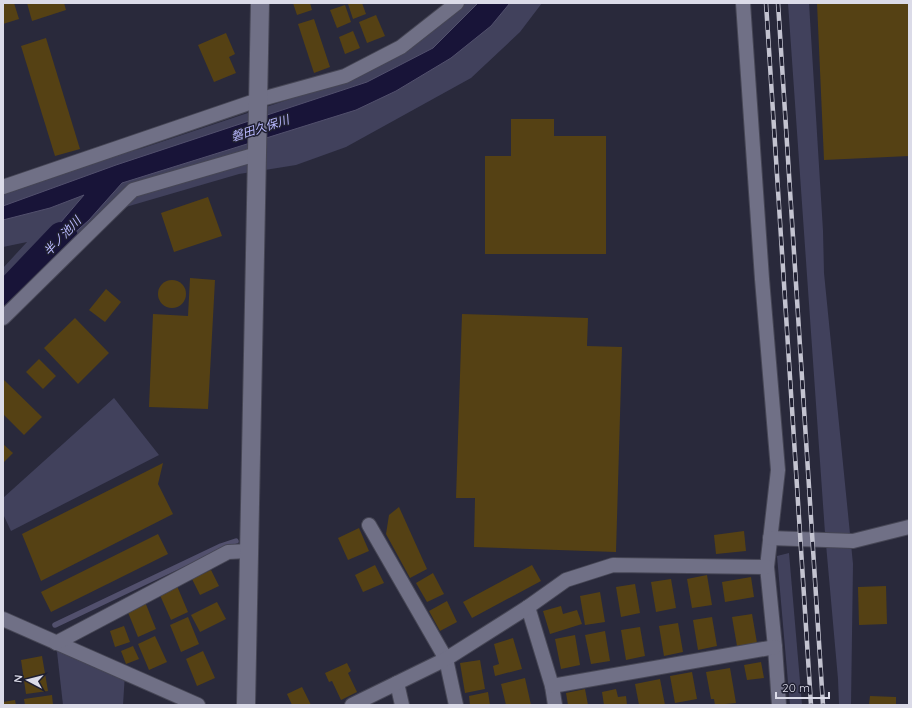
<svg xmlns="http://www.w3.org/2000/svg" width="912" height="708" font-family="Quicksand,'Noto Sans JP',sans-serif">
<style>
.green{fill:#41415c}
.water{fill:#181438;stroke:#52506d}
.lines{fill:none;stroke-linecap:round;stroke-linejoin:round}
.stream{stroke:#52506d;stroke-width:5.5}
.river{stroke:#181438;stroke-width:32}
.building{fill:#554114}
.minor-casing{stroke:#464655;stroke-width:16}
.tertiary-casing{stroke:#464655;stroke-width:20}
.minor{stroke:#707086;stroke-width:14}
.tertiary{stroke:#707086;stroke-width:18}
.rail-casing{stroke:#c3c3d0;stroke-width:4.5}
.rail{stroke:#1f1f31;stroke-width:3;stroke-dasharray:9;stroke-linecap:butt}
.labels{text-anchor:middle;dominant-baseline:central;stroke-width:3;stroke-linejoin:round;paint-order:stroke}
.water-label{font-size:12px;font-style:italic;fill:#babaff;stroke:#1f1f31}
</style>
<rect width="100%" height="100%" fill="#29293b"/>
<g class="green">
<path d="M456 3H542L520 32 471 78 346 147 296 165 239 174 112 211 3 318V268L27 242 3 247V187L46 173 143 148 287 100 423 31Z"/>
<path d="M788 3H809L823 231 824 273 853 564 851 705H839L838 679 825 533Z"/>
<path d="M114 398 159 455 11 531 3 514V498Z"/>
<path d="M789 553 802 705H790L777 556Z"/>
<path d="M56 643 125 673 123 705H63Z"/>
</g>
<path class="water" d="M478 3H510L491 26 451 58 396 91 356 110 122 183 89 220 3 297V290L84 195 50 208 3 220V206L116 165 367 82 433 48Z"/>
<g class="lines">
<path class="stream" d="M55 625 221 546 236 541"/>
<path class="river" d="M3 300 62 238"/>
</g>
<g class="building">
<path d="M3 3H14L19 19 3 24Z"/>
<path d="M27 3H64L66 10 32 21Z"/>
<path d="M293 3H310L312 10 297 15Z"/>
<path d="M351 3H362L366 14 353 19 348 4Z"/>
<path d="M817 3H909V156L824 160Z"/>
<path d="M345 5 351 22 337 28 330 10Z"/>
<path d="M376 15 385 36 367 43 359 22Z"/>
<path d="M314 19 330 67 314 73 298 24Z"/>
<path d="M353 31 360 48 345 54 339 37Z"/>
<path d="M226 33 235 54 229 57 236 73 214 82 198 45Z"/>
<path d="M46 38 80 149 55 156 21 46Z"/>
<path d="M511 119H554V136H606V254H485V156H511Z"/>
<path d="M208 197 222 236 174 252 161 213Z"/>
<path d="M190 278 215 280 208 409 149 407 153 314 188 316Z"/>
<circle cx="172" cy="294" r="14"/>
<path d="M106 289 121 302 105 322 89 310Z"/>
<path d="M462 314 588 318 587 346 622 347 616 552 474 547 475 498H456Z"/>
<path d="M75 318 109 353 78 384 44 348Z"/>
<path d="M39 359 56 376 43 389 26 372Z"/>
<path d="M3 379 42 417 24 435 3 414Z"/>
<path d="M3 444 13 453 3 463Z"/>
<path d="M163 463 158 484 173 514 41 581 22 534Z"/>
<path d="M399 507 427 569 410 578 386 534 389 515Z"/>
<path d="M359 528 369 551 348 560 338 538Z"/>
<path d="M744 531 746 551 716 554 714 535Z"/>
<path d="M158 534 168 554 51 612 41 592Z"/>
<path d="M375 565 384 583 363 592 355 575Z"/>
<path d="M532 565 541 581 472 618 463 602Z"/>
<path d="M211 570 219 586 200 595 192 579Z"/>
<path d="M433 573 444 594 427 602 416 583Z"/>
<path d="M707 575 712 605 692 608 687 579Z"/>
<path d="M751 577 754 597 725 602 722 582Z"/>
<path d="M671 579 676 608 656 612 651 582Z"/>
<path d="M635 584 640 613 621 617 616 587Z"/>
<path d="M177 586 188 612 171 620 159 593Z"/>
<path d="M886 586 887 624 859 625 858 587Z"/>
<path d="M600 592 605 622 585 625 580 596Z"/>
<path d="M447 601 457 622 440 631 429 611Z"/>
<path d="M145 602 156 629 138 637 127 610Z"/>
<path d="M217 602 226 619 200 632 191 615Z"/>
<path d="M561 606 563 614 577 610 582 624 550 634 543 611Z"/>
<path d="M752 614 757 643 737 646 732 617Z"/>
<path d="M188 617 199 644 181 652 170 625Z"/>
<path d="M712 617 717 646 698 650 693 620Z"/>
<path d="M678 623 683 652 664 656 659 626Z"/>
<path d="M124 626 130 642 115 647 110 631Z"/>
<path d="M640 627 645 656 626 660 621 630Z"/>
<path d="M605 631 610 661 591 664 585 635Z"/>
<path d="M575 635 580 665 561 669 555 639Z"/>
<path d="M155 636 167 662 149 670 138 644Z"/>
<path d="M513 638 522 669 495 676 493 666 499 664 494 644Z"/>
<path d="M133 646 139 659 126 664 121 651Z"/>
<path d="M203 651 215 678 197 686 186 659Z"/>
<path d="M42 656 48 691 26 694 21 660Z"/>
<path d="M480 660 485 689 465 693 460 663Z"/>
<path d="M761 662 764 678 747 680 744 665Z"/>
<path d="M347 663 351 671 348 673 357 692 341 700 332 681 329 682 325 673Z"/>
<path d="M730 668 736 703 715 705 714 699H711L706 672Z"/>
<path d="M692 672 697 699 675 703 670 676Z"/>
<path d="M525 678 531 705H506L501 684Z"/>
<path d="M660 679 665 705H639L635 684Z"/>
<path d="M302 687 311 705H292L287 694Z"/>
<path d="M585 689 588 705H568L566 693Z"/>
<path d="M616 689 618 697 626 696 627 705H604L602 692Z"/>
<path d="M488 692 490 705H470L469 696Z"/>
<path d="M52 695 53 705H25L24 699Z"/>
<path d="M870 696 896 697V705H869Z"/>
<path d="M15 700 16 705H3V702Z"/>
</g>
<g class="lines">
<defs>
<g id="minor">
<path d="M743 3 762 279 778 470 767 567 775 647 779 705"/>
<path d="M3 187 258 100 345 76 401 47 457 3"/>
<path d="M3 318 133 190 257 154"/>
<path d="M369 525 446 659 456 705"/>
<path d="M770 538 853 541 909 527"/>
<path d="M528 607 552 686 555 705"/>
<path d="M3 619 198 705"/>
<path d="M56 643 228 552 249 551"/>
<path d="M397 683 402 705"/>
<path d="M552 686 775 647"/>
<path d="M352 705 446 659 528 607 566 580 613 565 767 567"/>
</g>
<path id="tertiary" d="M246 705 260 3"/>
</defs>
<use href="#minor" class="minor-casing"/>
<use href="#tertiary" class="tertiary-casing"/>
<use href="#minor" class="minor"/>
<use href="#tertiary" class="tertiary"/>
<defs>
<g id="rail">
<path d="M766 3 811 705"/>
<path d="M778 3 823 705"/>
</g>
</defs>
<use href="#rail" class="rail-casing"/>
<use href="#rail" class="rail"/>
</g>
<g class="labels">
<g class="water-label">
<text transform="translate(260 128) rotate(-18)">磐田久保川</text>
<text transform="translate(62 236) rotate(-47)">半ノ池川</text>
</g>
</g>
<rect width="912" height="708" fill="none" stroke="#dbdbe8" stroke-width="8"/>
<g transform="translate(28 680) rotate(277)" stroke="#1f1f31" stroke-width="3" paint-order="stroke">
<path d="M0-3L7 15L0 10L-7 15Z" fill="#dbdbe8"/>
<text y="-6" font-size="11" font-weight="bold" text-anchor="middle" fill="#dbdbe8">N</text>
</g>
<path d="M776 692v6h53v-6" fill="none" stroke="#dbdbe8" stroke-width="2"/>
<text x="782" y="692" font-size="12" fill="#dbdbe8" stroke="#1f1f31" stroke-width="3" paint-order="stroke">20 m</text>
</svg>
